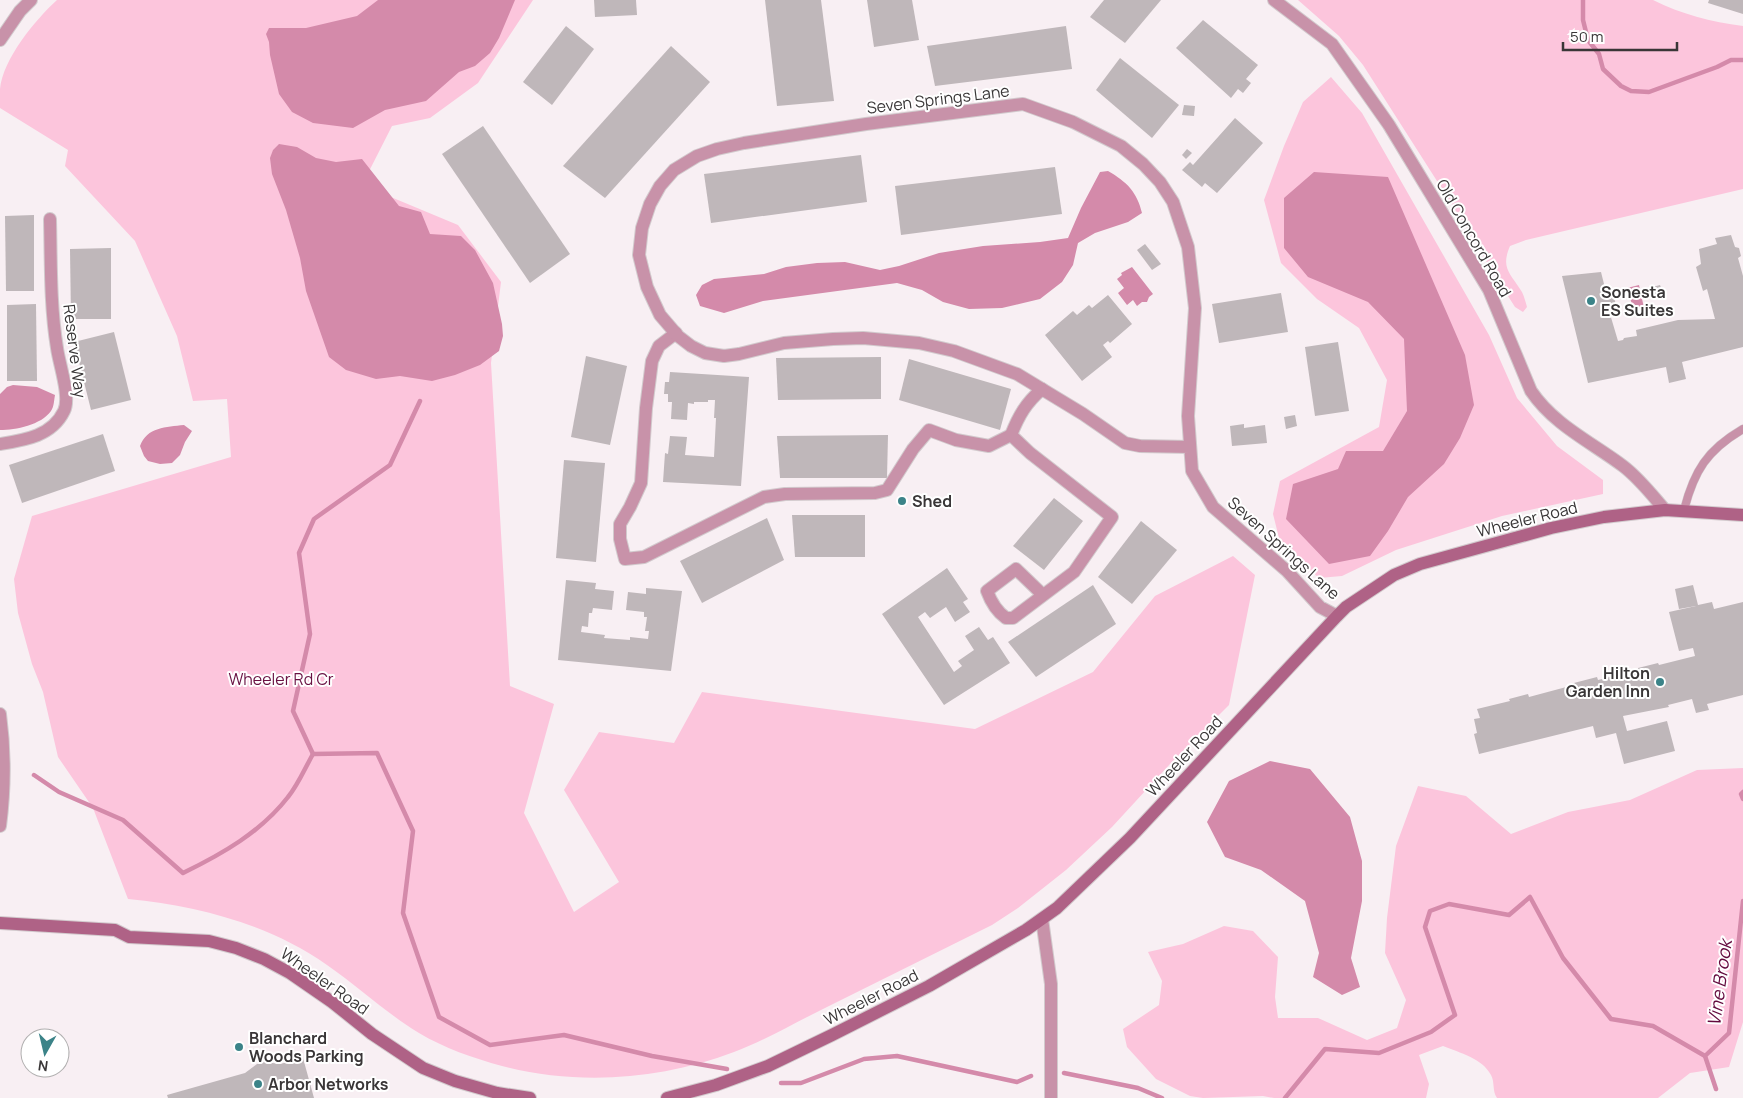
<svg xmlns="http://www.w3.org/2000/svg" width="1743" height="1098" font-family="Manrope,sans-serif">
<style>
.green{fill:#fcc5dc}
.water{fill:#d48aaa}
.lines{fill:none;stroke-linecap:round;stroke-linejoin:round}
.stream{stroke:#d48aaa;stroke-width:4.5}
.building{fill:#bfb7ba}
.service-casing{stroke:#d2cacd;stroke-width:9}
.minor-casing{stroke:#d2cacd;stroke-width:14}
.tertiary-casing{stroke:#d2cacd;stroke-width:14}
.secondary-casing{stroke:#d2cacd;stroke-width:14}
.service{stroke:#c892a9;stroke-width:8}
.minor{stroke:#c892a9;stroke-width:12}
.tertiary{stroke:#c892a9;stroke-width:12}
.secondary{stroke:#af6286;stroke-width:12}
.poi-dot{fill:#3b8388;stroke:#fff;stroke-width:2}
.labels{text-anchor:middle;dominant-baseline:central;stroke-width:4;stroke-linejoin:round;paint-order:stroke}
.street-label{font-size:16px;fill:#393637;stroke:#fff}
.poi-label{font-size:16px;font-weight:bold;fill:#393637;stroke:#fff;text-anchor:start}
.park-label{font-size:16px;fill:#691243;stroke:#fff}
.water-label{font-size:18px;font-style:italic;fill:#630a3e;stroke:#fff}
</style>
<rect width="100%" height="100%" fill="#f8eff3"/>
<g class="green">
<path d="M57 0H533L478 83 430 118 392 126 362 185 458 225 501 282 491 363 510 686 554 704 524 813 574 912 619 882 564 790 599 732 674 743 702 692 975 729 1093 672 1155 596 1233 556 1255 575 1229 705 1170 764 1112 827 1066 870 1018 908 992 925C937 952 882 980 827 1007 796 1022 766 1040 734 1052 660 1080 578 1086 502 1066 473 1058 444 1048 419 1033 386 1013 359 987 327 965 268 924 199 906 128 899L93 808 58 757 43 692 32 664 18 613 14 579 32 516 231 457 227 399 193 401 177 336 135 241 65 166 68 150 0 108C0 102 0 95 0 89 3 59 35 20 57 0Z"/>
<path d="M1298 0H1653C1681 14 1711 22 1743 26V189L1526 240 1510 246C1501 267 1509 272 1520 289 1524 294 1525 301 1527 307L1523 312 1515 307 1490 268 1474 239 1363 65 1339 36Z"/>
<path d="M1331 77 1362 113 1489 335 1517 398 1557 446 1603 480V494L1502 516 1396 550 1342 576 1319 578 1280 542 1273 514 1280 481 1379 427 1387 380 1359 328 1317 299 1281 263 1264 200 1284 146 1303 102Z"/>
<path d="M1743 768V1022L1729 1067 1690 1073 1658 1098H1497C1492 1091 1495 1082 1491 1075 1482 1058 1460 1053 1443 1046L1419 1055 1429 1084 1426 1098H1274L1263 1096 1203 1098 1190 1096 1156 1079 1127 1047 1123 1029 1159 1005 1162 981 1148 952 1183 944 1224 926 1253 931 1278 957 1275 997 1278 1018H1318L1367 1040 1397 1028 1406 1000 1385 953 1387 918 1396 846 1418 786 1466 796 1511 834 1568 812 1630 800 1697 770Z"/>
</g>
<g class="water">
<path d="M378 0H515L499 38 490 53 475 66 459 72 426 101 385 110 353 128 313 123 292 112 279 94 270 55 269 42 266 34 269 28H306L357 16Z"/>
<path d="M279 144 297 147 316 158 336 162 362 159 399 206 421 212 430 234 461 236 475 250 493 283 502 324 503 336 499 351 480 365 455 375 432 381 400 376 376 379 346 370 329 357 306 291 300 258 286 210 272 174 270 158 273 150Z"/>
<path d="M1108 171C1127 182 1137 192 1142 213L1128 222 1095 233 1078 243 1073 265 1062 282 1040 299 1002 308 969 309 943 302 922 290 897 283 763 301 724 313 700 306 696 295 702 285 714 279 764 274 786 267 817 263 845 262 880 270 899 266 939 253 983 246 1040 242 1068 238 1081 208 1100 172Z"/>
<path d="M1314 172 1388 177 1465 355 1474 405 1460 438 1444 464 1408 497 1388 531 1370 556 1329 564 1286 519 1293 484 1338 469 1346 451H1383L1407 411 1404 339 1368 302 1308 277 1284 248V198Z"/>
<path d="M1132 267 1153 294 1149 297 1147 302H1142L1137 306 1133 300 1127 305 1118 293 1124 288 1117 279 1122 275 1121 273Z"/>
<path d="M1639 285 1644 308 1634 311 1627 288Z"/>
<path d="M13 385 37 387 55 395C54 400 54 407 51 411 41 425 16 430 0 430V394L7 387Z"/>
<path d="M184 425 192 431 185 442 180 455 172 463 160 464 148 461 144 456 140 446C147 427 166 427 184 425Z"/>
<path d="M1270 761 1310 769 1350 817 1362 861V901L1351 958 1360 987 1342 995 1313 977 1319 953 1305 901 1261 870 1225 857 1207 822 1229 781Z"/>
</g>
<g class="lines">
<g class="stream">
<path d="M1583 0V20L1588 40 1599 54 1603 69 1621 86 1631 91 1649 92 1717 67 1731 60H1743"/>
<path d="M313 754 377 753 413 831 403 913 439 1017 490 1045 564 1035 652 1056 727 1069"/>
<path d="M313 754 293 711 310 634 299 553 314 519 390 465 420 401"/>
<path d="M34 775 59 792 123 820 183 873C222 854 261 832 288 797 298 785 305 768 313 754"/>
<path d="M1743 792 1741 794 1743 799"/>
<path d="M1064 1073 1138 1088 1162 1098"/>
<path d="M781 1083H801L864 1059 897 1056 1017 1082 1031 1076"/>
<path d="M1716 1089 1705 1056 1729 1033 1743 901"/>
<path d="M1285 1098 1325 1049 1379 1053 1431 1032 1455 1015 1425 927 1430 911 1449 904 1509 915 1530 897 1563 958 1611 1019 1653 1026 1705 1056"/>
</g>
</g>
<g class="building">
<path d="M594 0H636L637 15 595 17Z"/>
<path d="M765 0H821L834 101 777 106Z"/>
<path d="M867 0H912L919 40 874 47Z"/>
<path d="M1104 0H1161L1125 43 1090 17Z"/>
<path d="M1709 0H1743V14L1708 3Z"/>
<path d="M1203 20 1258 65 1246 79 1251 83 1243 93 1238 89 1231 98 1176 48Z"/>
<path d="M566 26 594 49 552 105 523 82Z"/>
<path d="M1066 26 1072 69 935 86 927 46Z"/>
<path d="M671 46 710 82 605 198 563 166Z"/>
<path d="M1120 58 1179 105 1152 138 1096 90Z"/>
<path d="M1184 105 1195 106 1194 116 1182 115Z"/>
<path d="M1235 118 1263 143 1217 193 1205 183 1202 187 1182 170 1190 162 1193 165Z"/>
<path d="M483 126 570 254 530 283 442 154Z"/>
<path d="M1187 149 1192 153 1186 159 1182 155Z"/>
<path d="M861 155 867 202 711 223 704 174Z"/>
<path d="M1055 167 1062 214 901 235 895 186Z"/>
<path d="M34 215V291H6L5 216Z"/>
<path d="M1731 235 1735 247 1739 248 1741 256 1738 258 1743 276V347L1682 362 1686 379 1669 383 1666 367 1588 383 1562 276 1601 272 1605 288H1611L1618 311 1610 314 1618 341 1623 340 1624 338 1637 336 1636 330 1678 320 1715 319 1707 289 1703 291 1696 267 1701 264 1699 249 1717 244 1715 238Z"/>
<path d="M1145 244 1161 264 1152 270 1137 250Z"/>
<path d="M111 248V319H71L70 249Z"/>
<path d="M1660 285 1664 296 1653 299 1649 288Z"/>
<path d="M1281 293 1288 332 1219 343 1212 304Z"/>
<path d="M1108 295 1132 324 1110 343 1108 341 1103 345 1112 357 1082 381 1045 335 1073 311 1077 315 1089 305 1092 308Z"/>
<path d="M36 304 37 381H7V305Z"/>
<path d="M114 332 131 400 91 410 74 342Z"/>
<path d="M1338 342 1349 411 1315 416 1305 347Z"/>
<path d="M586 356 627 366 610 445 571 437Z"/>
<path d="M881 357V399L778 400 776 358Z"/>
<path d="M909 359 1011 389 1000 430 899 400Z"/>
<path d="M670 372 749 377 741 486 663 482 665 453 668 454 670 436 687 437 685 455 714 457 716 418H714L715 400H708V402H694V404L688 403 687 420 671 419 672 402H668V394H664L665 382H669Z"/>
<path d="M1295 415 1297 426 1286 429 1284 417Z"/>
<path d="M1244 424V428L1265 425 1267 443 1232 446 1230 426Z"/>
<path d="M103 434 115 471 22 503 9 465Z"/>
<path d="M888 435 887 478H780L777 436Z"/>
<path d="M564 460 605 463 596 562 556 558Z"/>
<path d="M903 496 907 500 902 507 897 503Z"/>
<path d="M1054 498 1083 521 1044 570 1013 546Z"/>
<path d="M792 515H865V557H795Z"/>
<path d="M767 518 784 560 702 603 680 561Z"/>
<path d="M1141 521 1177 550 1132 604 1098 577Z"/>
<path d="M947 568 968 599 963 602 970 612 955 622 946 607 930 618 925 612 918 617 954 672 962 666 958 661 974 650 965 636 979 627 988 640 993 637 1010 663 944 705 882 614Z"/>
<path d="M566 580 596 583 595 589 614 591 612 610 593 608 592 613H589L588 627 582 626 581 632 605 635 604 638 630 640V637L648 639 649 631H645L647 617H644V612L626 610 628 592 646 594V588L682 591 671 671 558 660Z"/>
<path d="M1093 585 1116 624 1036 677 1008 642Z"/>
<path d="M1693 585 1698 605 1712 602 1714 609 1743 602V695L1707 704 1709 710 1696 713 1692 699 1668 705 1669 707 1623 716 1627 731 1667 721 1675 751 1624 764 1616 733 1596 738 1593 726 1479 754 1474 734 1477 733 1474 719 1480 718 1477 709 1510 701 1509 699 1528 694 1529 697 1570 686V684L1597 677 1598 680 1638 670V668L1658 663 1659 665 1695 656 1693 648 1679 651 1669 612 1696 606 1679 609 1675 589Z"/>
<path d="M303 1058 314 1098H168L167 1095 245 1073 257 1064 265 1062 280 1064Z"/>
</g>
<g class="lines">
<defs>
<path id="service" d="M1684 510C1694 471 1707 450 1743 429"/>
<g id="minor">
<path d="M1274 0 1332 44 1389 125 1489 290 1531 391C1554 425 1591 442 1623 466 1639 478 1652 495 1665 510"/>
<path d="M676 333 659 346 652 361 646 408 641 483 630 507 620 524V539L625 559 644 557 764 497 785 494 875 493 887 490 913 449 929 430 956 440 989 446 1011 435"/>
<path d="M1042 389C1026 403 1019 415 1011 435L1030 453 1112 517 1074 572 1013 618H1006C996 611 991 602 987 591L1016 569 1043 595"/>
<path d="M0 444C25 440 52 436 64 411 71 397 59 364 57 348 50 306 51 261 50 219"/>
<path d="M1190 447 1140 446 1125 443 1083 414 1017 374 954 351 919 343 863 338 833 339 784 343 739 354 724 356 705 353 691 346 678 336 660 315 647 287 639 255 642 228 650 204 660 186 674 170 697 156 717 149 744 143 866 124 1023 104 1073 122 1121 146 1143 164 1160 182 1173 202 1188 247 1195 308 1188 416 1192 471 1213 507 1287 571 1320 607 1337 616"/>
<path d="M1042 919 1051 984V1098"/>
</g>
<g id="tertiary">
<path d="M0 40 20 11 31 0"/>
<path d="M0 714C5 751 5 788 0 826"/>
</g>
<g id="secondary">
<path d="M0 923 115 930 129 937 209 941 236 948 264 959 290 973 332 1002 372 1034 423 1068 455 1081 497 1093 530 1098"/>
<path d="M667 1098 716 1085 768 1066 832 1035 929 986 1026 930 1057 908 1130 838 1337 616 1346 607 1394 575 1420 564 1551 528 1604 517 1665 510 1743 515"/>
</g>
</defs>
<use href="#service" class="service-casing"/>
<use href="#minor" class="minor-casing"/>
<use href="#tertiary" class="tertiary-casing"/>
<use href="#secondary" class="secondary-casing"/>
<use href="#service" class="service"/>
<use href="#minor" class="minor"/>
<use href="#tertiary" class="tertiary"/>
<use href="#secondary" class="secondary"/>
</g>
<g class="poi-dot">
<circle cx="1591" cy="301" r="5"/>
<circle cx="902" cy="501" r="5"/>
<circle cx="1660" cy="682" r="5"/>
<circle cx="239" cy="1047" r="5"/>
<circle cx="258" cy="1084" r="5"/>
</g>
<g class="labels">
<g class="street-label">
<text transform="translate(938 99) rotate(-7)">Seven Springs Lane</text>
<text transform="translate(1474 238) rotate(60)">Old Concord Road</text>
<text transform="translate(75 351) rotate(83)">Reserve Way</text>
<text transform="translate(1527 519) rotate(-14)">Wheeler Road</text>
<text transform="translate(1284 548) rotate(42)">Seven Springs Lane</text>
<text transform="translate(1184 756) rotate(-47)">Wheeler Road</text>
<text transform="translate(325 981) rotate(35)">Wheeler Road</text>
<text transform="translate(871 997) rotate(-27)">Wheeler Road</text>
</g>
<g class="poi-label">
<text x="1601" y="292">Sonesta<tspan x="1601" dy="18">ES Suites</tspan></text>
<text x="912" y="501">Shed</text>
<text x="1650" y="673" text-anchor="end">Hilton<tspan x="1650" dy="18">Garden Inn</tspan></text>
<text x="249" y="1038">Blanchard<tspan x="249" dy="18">Woods Parking</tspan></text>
<text x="268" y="1084">Arbor Networks</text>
</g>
<g class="park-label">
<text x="281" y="679">Wheeler Rd Cr</text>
</g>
<g class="water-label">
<text transform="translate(1719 983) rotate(-82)">Vine Brook</text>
</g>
</g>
<g transform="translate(45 1053) rotate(188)"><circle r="24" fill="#ffffff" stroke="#b0afaf"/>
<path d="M0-4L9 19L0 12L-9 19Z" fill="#3b8388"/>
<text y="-8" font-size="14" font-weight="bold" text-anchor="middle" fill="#393637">N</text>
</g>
<path d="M1563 42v8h114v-8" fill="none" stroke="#393637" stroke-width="2.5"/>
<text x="1570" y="42" font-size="15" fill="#393637" stroke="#ffffff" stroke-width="4" paint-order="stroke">50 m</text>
</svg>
